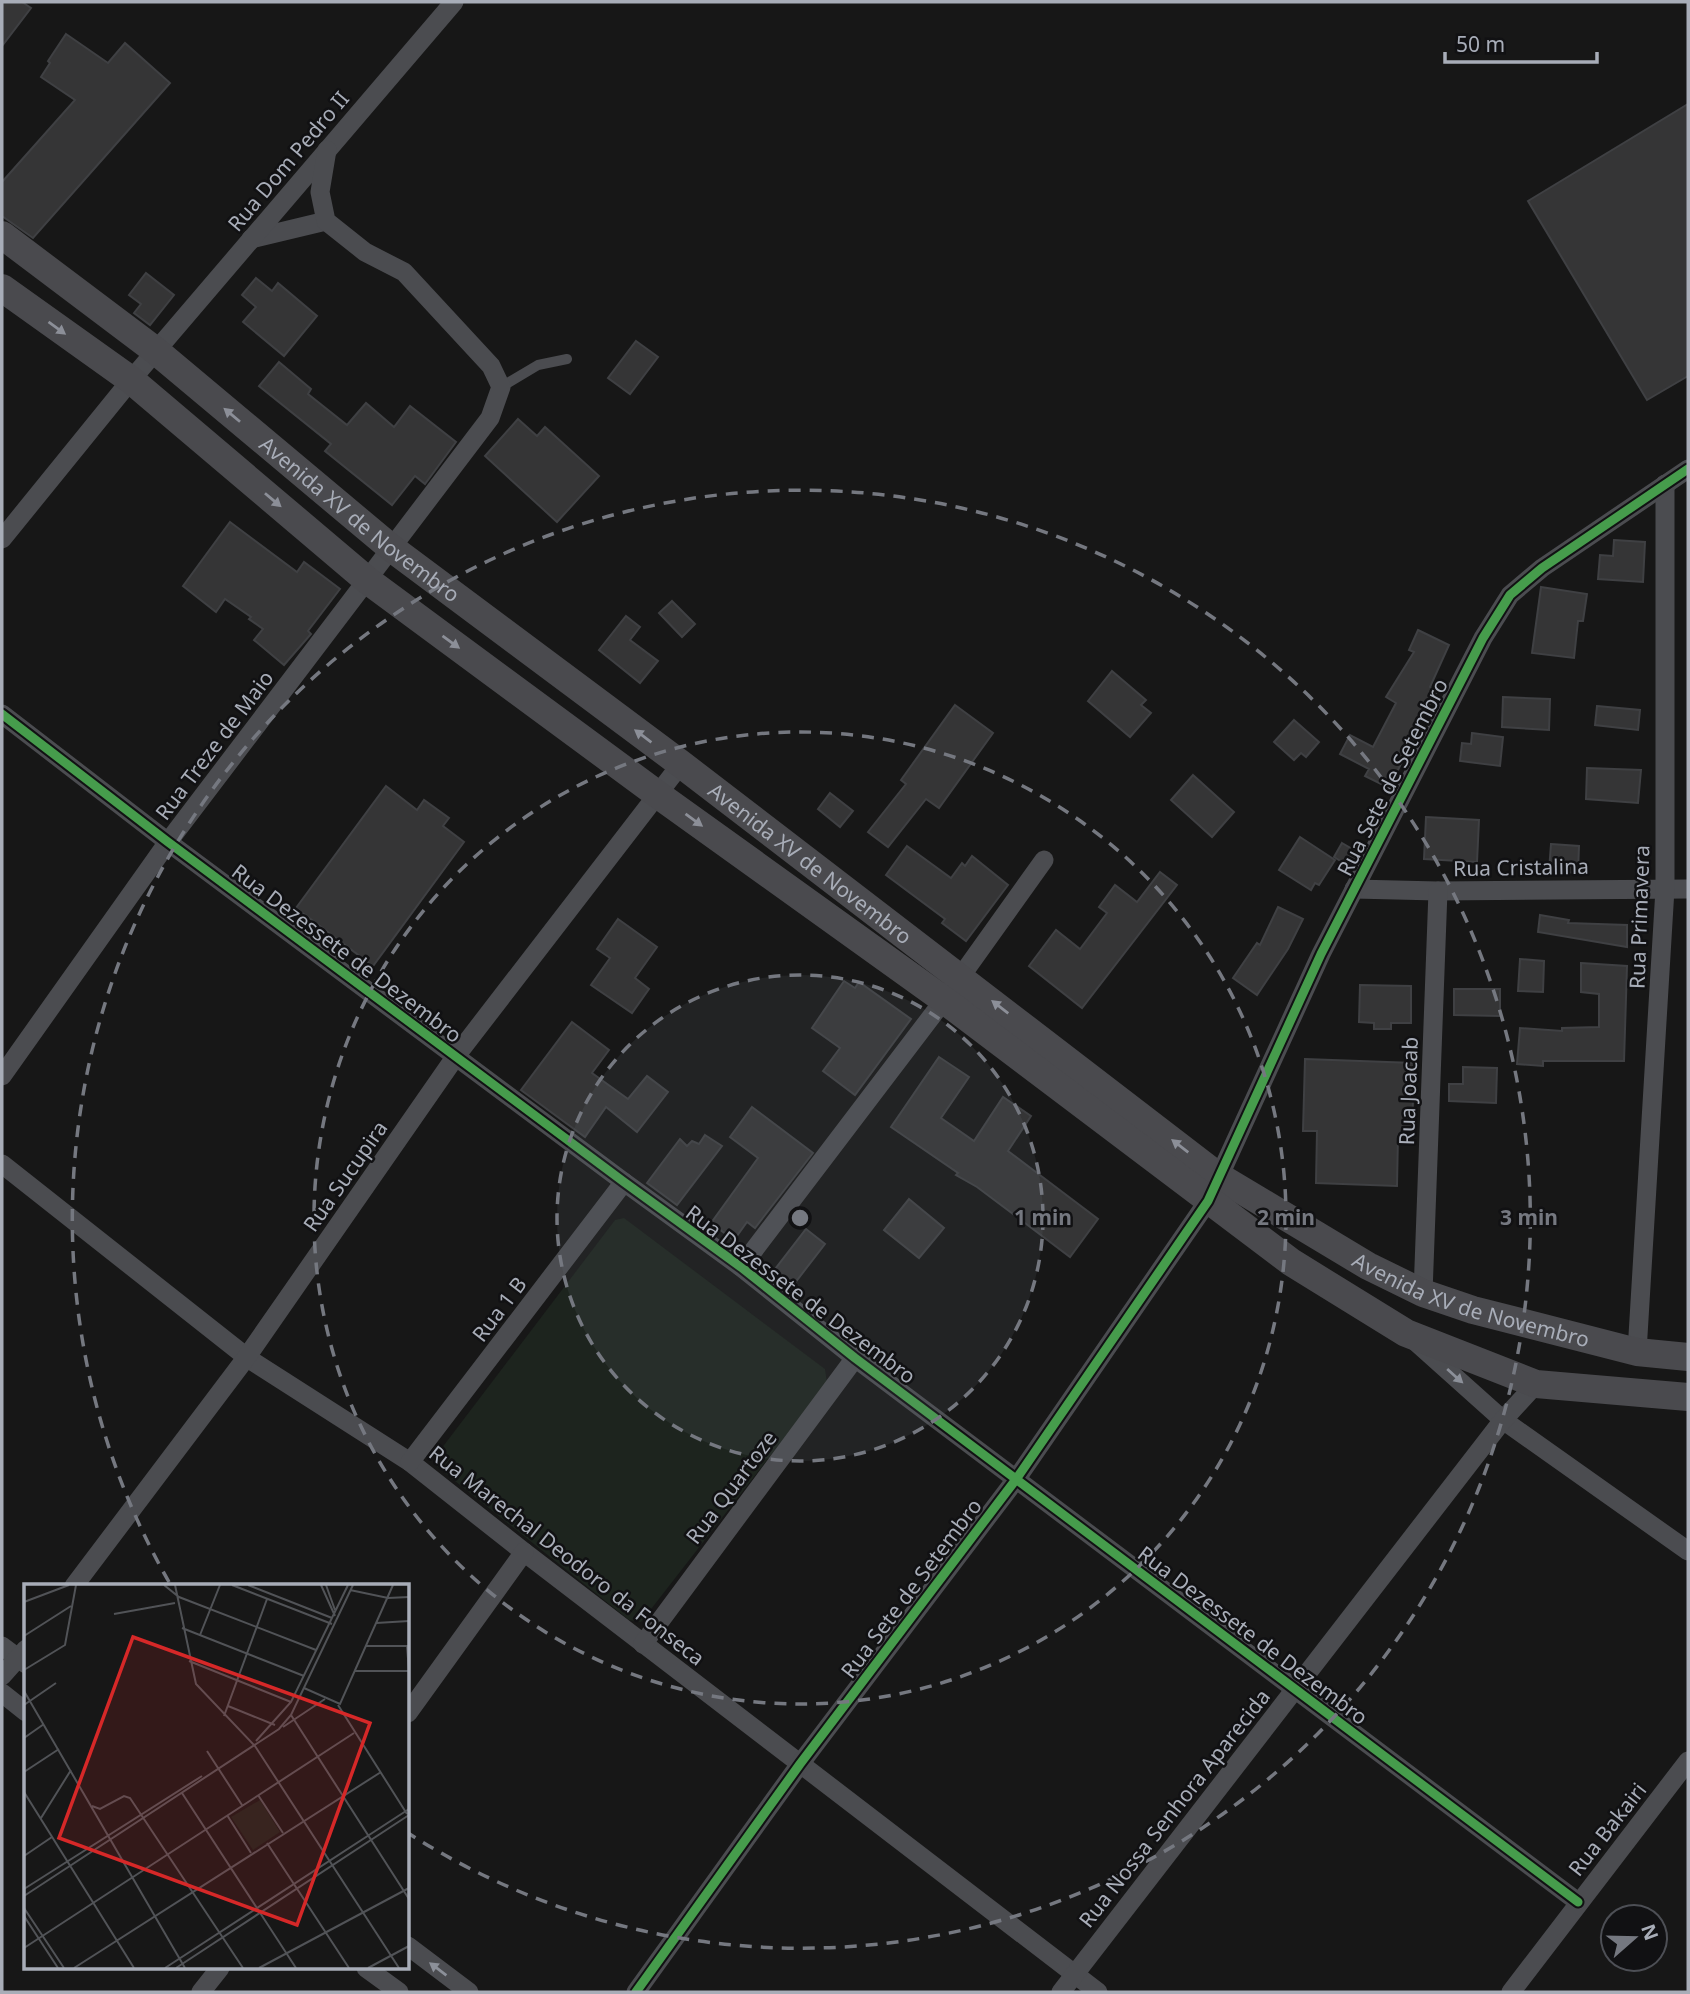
<svg xmlns="http://www.w3.org/2000/svg" width="1690" height="1994" font-family="'Noto Sans',sans-serif">
<style>
.green{fill:#1d241e}
.building{fill:#353536;stroke:#3f4043;stroke-width:2}
.lines{fill:none;stroke-linecap:round;stroke-linejoin:round}
.lane{stroke:#4b4c50;stroke-width:10}
.street{stroke:#4b4c50;stroke-width:19}
.secondary{stroke:#4a4a4e;stroke-width:28}
.cycleway-casing{stroke:#111113;stroke-width:13}
.cycleway{stroke:#469c4c;stroke-width:9}
.oneway{fill:#8c8f98}
.oneway2{fill:#8c9099}
.ring{fill:none;stroke:#757880;stroke-width:3.5;stroke-dasharray:12 9}
.labels{text-anchor:middle;dominant-baseline:central;stroke-width:5;stroke-linejoin:round;paint-order:stroke}
.street-label{font-size:21px;fill:#a8adb8;stroke:#111113}
.inset-road{fill:none;stroke:#515357;stroke-width:2}
.view{fill:#d62828;fill-opacity:0.15;stroke:#d62828;stroke-width:3.5}
.inset-edge{fill:none;stroke:#a8adb8;stroke-width:3.5}
.centre{fill:#757880;stroke:#111113;stroke-width:3.5}
.ring-label{font-size:21px;text-anchor:middle;font-weight:bold;fill:#757880;stroke:#111113;stroke-width:5;stroke-linejoin:round;paint-order:stroke}
</style>
<rect width="100%" height="100%" fill="#171717"/>
<path class="green" d="M624 1218 825 1369 827 1383 641 1622 629 1620 435 1465V1457L615 1220Z"/>
<g class="building">
<path d="M2 2H22L31 8 2 46Z"/>
<path d="M66 34 108 63 125 43 170 83 33 238 2 216V182L75 100 41 77 50 63 48 61Z"/>
<path d="M1688 104V376L1647 400 1528 201Z"/>
<path d="M146 273 174 295 150 325 134 313 141 304 129 295Z"/>
<path d="M256 278 272 291 278 283 317 316 284 356 243 322 256 307 242 295Z"/>
<path d="M636 341 658 357 630 394 608 378Z"/>
<path d="M279 362 311 389 308 394 347 425 366 403 394 427 410 406 456 442 425 484 415 476 392 505 325 451 331 444 259 386Z"/>
<path d="M518 419 537 436 545 427 599 476 557 522 485 456Z"/>
<path d="M230 522 297 572 304 562 340 589 308 631 311 634 284 665 254 640 263 629 249 619 251 617 225 599 216 612 183 586Z"/>
<path d="M1614 540 1645 542 1643 582 1598 579 1600 555 1613 556Z"/>
<path d="M1541 587 1587 594 1583 621H1578L1574 658 1532 653Z"/>
<path d="M672 601 695 624 682 637 659 613Z"/>
<path d="M626 616 640 627 630 640 658 661 640 683 599 650Z"/>
<path d="M1418 630 1449 645 1430 687 1437 692 1409 738 1413 740 1389 788 1365 776 1369 769 1340 754 1350 735 1373 747 1396 703 1386 697 1414 652 1409 650Z"/>
<path d="M1112 671 1146 700 1141 705 1151 713 1130 737 1088 701Z"/>
<path d="M1503 697 1550 699 1549 730 1502 727Z"/>
<path d="M955 705 993 733 939 808 926 799 888 847 868 832 906 784 901 780Z"/>
<path d="M1597 706 1640 710 1638 730 1595 725Z"/>
<path d="M1294 720 1319 742 1306 757 1301 753 1294 760 1274 742Z"/>
<path d="M1472 733 1503 737 1500 766 1460 761 1462 743 1471 744Z"/>
<path d="M1587 768 1641 770 1638 803 1586 799Z"/>
<path d="M1193 775 1234 812 1212 837 1171 800Z"/>
<path d="M386 786 417 810 424 800 449 818 443 826 464 842 373 966 296 908Z"/>
<path d="M830 793 853 811 840 827 818 809Z"/>
<path d="M1426 817 1479 820 1477 862 1424 859Z"/>
<path d="M1300 837 1335 860 1319 885 1315 883 1311 890 1279 870Z"/>
<path d="M1342 843 1359 853 1352 868 1334 857Z"/>
<path d="M1551 844 1579 846 1578 873 1549 871Z"/>
<path d="M907 846 951 878 962 863 965 866 972 856 1008 885 966 941 942 923 945 919 886 875Z"/>
<path d="M1160 872 1177 885 1082 1008 1029 966 1056 930 1080 949 1107 913 1099 907 1115 885 1137 902Z"/>
<path d="M1278 907 1303 919 1288 949 1257 995 1233 978 1257 943 1260 945Z"/>
<path d="M1540 915 1569 920 1568 923 1627 925V947L1538 932Z"/>
<path d="M618 919 657 947 635 978 649 989 632 1013 591 985 610 958 597 949Z"/>
<path d="M1520 959 1544 961 1543 992 1518 991Z"/>
<path d="M1581 963 1627 966 1624 1061H1543V1066L1517 1064 1520 1028 1562 1031V1028L1599 1027V994L1581 992Z"/>
<path d="M844 981 855 988 859 982 911 1019 855 1095 823 1071 840 1048 812 1028Z"/>
<path d="M1360 985 1411 986V1023H1391V1029H1374V1023L1359 1022Z"/>
<path d="M1454 989H1500V1016L1454 1015Z"/>
<path d="M572 1022 609 1050 592 1073 628 1099 647 1076 668 1092 637 1132 606 1107 585 1137 521 1090Z"/>
<path d="M939 1057 969 1077 941 1118 974 1141 1003 1097 1031 1116 1008 1151 1098 1219 1070 1257 977 1187 956 1175 958 1173 891 1127Z"/>
<path d="M1305 1059 1414 1063 1412 1135H1398L1397 1186 1316 1183 1317 1131H1303Z"/>
<path d="M1463 1067 1497 1068 1496 1103 1449 1101V1084H1463Z"/>
<path d="M752 1107 813 1153 755 1228 747 1222 734 1240 711 1223 758 1158 730 1137Z"/>
<path d="M705 1135 722 1146 677 1205 647 1183 680 1139 687 1146 692 1141 699 1144Z"/>
<path d="M909 1199 944 1228 919 1258 884 1230Z"/>
<path d="M806 1229 825 1244 791 1288 772 1273Z"/>
</g>
<g class="lines">
<path class="lane" d="M501 387 538 365 567 359"/>
<g class="street">
<path d="M251 239 326 221"/>
<path d="M2 539 131 380 454 2"/>
<path d="M2 714 168 842 624 1182 741 1267 855 1358 1578 1902"/>
<path d="M1354 889 1438 891 1688 889"/>
<path d="M2 1076 168 842 490 418 501 387 491 366 404 272 365 252 326 221 320 192 327 150"/>
<path d="M2 1164 249 1359 410 1462 524 1552 1098 1992"/>
<path d="M741 1267 944 1000 1044 860"/>
<path d="M1423 1293 1438 891"/>
<path d="M1417 1343 1503 1420 1688 1551"/>
<path d="M1637 1352 1665 889V484"/>
<path d="M410 1462 624 1182"/>
<path d="M74 1586 246 1358 456 1056 681 764"/>
<path d="M643 1644 855 1358"/>
<path d="M2 1646 26 1664"/>
<path d="M2 1676 26 1649"/>
<path d="M2 1693 26 1712"/>
<path d="M408 1713 524 1552"/>
<path d="M408 1946 469 1992"/>
<path d="M366 1968 399 1992"/>
<path d="M201 1992 220 1968"/>
<path d="M636 1992 800 1764 1017 1478 1208 1201 1321 954 1483 638 1510 595 1542 568 1688 469"/>
<path d="M1061 1992 1503 1420 1536 1384"/>
<path d="M1511 1992 1688 1761"/>
</g>
<g class="secondary">
<path id="s1" d="M2 235 156 351 390 547 681 764 1218 1176 1368 1266 1423 1293 1473 1310 1637 1352 1688 1357"/>
<path d="M2 288 131 380 367 580 657 794 944 1000 1291 1262 1406 1333 1536 1384 1688 1397"/>
</g>
<defs>
<g id="cycleway">
<path d="M2 714 168 842 624 1182 741 1267 855 1358 1578 1902"/>
<path d="M636 1992 800 1764 1017 1478 1208 1201 1321 954 1483 638 1510 595 1542 568 1688 469"/>
</g>
</defs>
<use href="#cycleway" class="cycleway-casing"/>
<use href="#cycleway" class="cycleway"/>
</g>
<defs><path id="oneway-solid" d="M-6-.8H1V-3.2L6.5 0L1 3.2V.8H-6Z" transform="scale(1.75)"/></defs>
<g class="oneway">
<use href="#oneway-solid" transform="translate(57 328) rotate(36)"/>
<use href="#oneway-solid" transform="translate(232 415) rotate(-140)"/>
<use href="#oneway-solid" transform="translate(273 500) rotate(40)"/>
<use href="#oneway-solid" transform="translate(451 642) rotate(36)"/>
<use href="#oneway-solid" transform="translate(643 736) rotate(-143)"/>
<use href="#oneway-solid" transform="translate(694 820) rotate(36)"/>
<use href="#oneway-solid" transform="translate(1000 1007) rotate(-142)"/>
<use href="#oneway-solid" transform="translate(1180 1146) rotate(-142)"/>
</g>
<g class="oneway2">
<use href="#oneway-solid" transform="translate(1455 1376) rotate(42)"/>
<use href="#oneway-solid" transform="translate(438 1969) rotate(-143)"/>
</g>
<circle cx="800" cy="1218" r="243" fill="#757880" fill-opacity=".12"/>
<g class="ring">
<circle cx="800" cy="1218" r="243"/>
<circle cx="800" cy="1218" r="486"/>
<path d="M169 1582A729 729 0 1 1 408 1833"/>
</g>
<g class="labels">
<g class="street-label">
<text transform="translate(288 161) rotate(-50)">Rua Dom Pedro II</text>
<text stroke="none"><textPath href="#s1" startOffset="457">Avenida XV de Novembro</textPath></text>
<text transform="translate(214 745) rotate(-53)">Rua Treze de Maio</text>
<text transform="translate(1392 777) rotate(-63)">Rua Sete de Setembro</text>
<text stroke="none"><textPath href="#s1" startOffset="1024">Avenida XV de Novembro</textPath></text>
<text transform="translate(1521 867) rotate(-1)">Rua Cristalina</text>
<text transform="translate(1639 917) rotate(-88)">Rua Primavera</text>
<text transform="translate(347 953) rotate(37)">Rua Dezessete de Dezembro</text>
<text transform="translate(1408 1091) rotate(-88)">Rua Joacab</text>
<text transform="translate(345 1176) rotate(-55)">Rua Sucupira</text>
<text transform="translate(801 1294) rotate(37)">Rua Dezessete de Dezembro</text>
<text stroke="none"><textPath href="#s1" startOffset="1822">Avenida XV de Novembro</textPath></text>
<text transform="translate(499 1309) rotate(-53)">Rua 1 B</text>
<text transform="translate(731 1487) rotate(-53)">Rua Quartoze</text>
<text transform="translate(567 1555) rotate(38)">Rua Marechal Deodoro da Fonseca</text>
<text transform="translate(911 1588) rotate(-53)">Rua Sete de Setembro</text>
<text transform="translate(1253 1635) rotate(37)">Rua Dezessete de Dezembro</text>
<text transform="translate(1174 1808) rotate(-52)">Rua Nossa Senhora Aparecida</text>
<text transform="translate(1607 1829) rotate(-52)">Rua Bakairi</text>
</g>
</g>
<g transform="translate(24 1584)">
<rect width="385" height="385" fill="#171717"/>
<path d="M236 216 256 248 229 266 207 233Z" fill="#1d241e"/>
<path class="inset-road" d="M140 1 155 13 292 66M151 1 172 100 231 162 375 384M208 1 308 40M224 1 308 34M297 1 311 32M302 1 311 26M326 6 364 14 385 13M0 18 45 1M90 30 151 19M352 39 385 37M158 44 280 92M176 51 196 1M0 52 47 22M342 62H385M383 62 385 87M165 77 267 118M0 86 41 61 52 1M330 87H385M280 104 316 120 369 1M0 107 161 384M0 121 32 99M314 121 383 230M204 122 251 141M267 131 385 315M200 132 243 15M259 143 301 115M0 154 20 140M232 157 267 118 324 1M183 167 218 221M0 188 35 165M0 208 110 384M158 209 272 384M234 211 259 249M68 222 76 225 100 212 106 214 219 384M203 231 227 269M17 234 47 186M243 259 325 384M0 272 28 253M0 305 178 192M0 312 255 145 267 131 329 1M0 324 40 384M0 332 34 384M0 364 330 149M50 384 357 188M141 384 385 225M152 384 385 231M235 384 385 304M344 384 385 362"/>
<path class="view" d="M109 53 346 139 273 341 35 254Z"/>
<rect width="385" height="385" class="inset-edge"/>
</g>
<circle cx="800" cy="1218" r="10" class="centre"/>
<g class="ring-label">
<text x="1043" y="1225">1 min</text>
<text x="1286" y="1225">2 min</text>
<text x="1529" y="1225">3 min</text>
</g>
<rect width="1690" height="1994" fill="none" stroke="#a8adb8" stroke-width="7"/>
<g transform="translate(1634 1938) rotate(70)"><circle r="33" fill="#111113" stroke="#4d4f55" stroke-width="2"/>
<path d="M0-5L12 26L0 18L-12 26Z" fill="#757880"/>
<text y="-10" font-size="19" font-weight="bold" text-anchor="middle" fill="#a8adb8">N</text>
</g>
<path d="M1445 52v10h152v-10" fill="none" stroke="#a8adb8" stroke-width="3.5"/>
<text x="1456" y="52" font-size="21" fill="#a8adb8" stroke="#111113" stroke-width="5" paint-order="stroke">50 m</text>
</svg>
